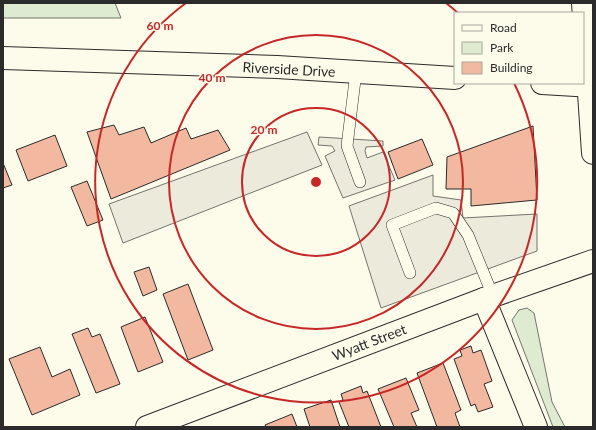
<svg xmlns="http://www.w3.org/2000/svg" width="596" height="430" font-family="Lato,sans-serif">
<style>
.green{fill:#deebd1;stroke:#74746e}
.parking{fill:#eceadb;stroke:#74746e}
.building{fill:#f2b8a0;stroke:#2b2b2b}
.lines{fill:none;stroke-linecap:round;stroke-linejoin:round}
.service-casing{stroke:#2b2b2b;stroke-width:12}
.minor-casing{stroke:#2b2b2b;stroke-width:24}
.secondary-casing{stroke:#2b2b2b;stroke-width:24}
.service{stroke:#fdfbea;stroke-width:11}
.minor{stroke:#fdfbea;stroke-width:22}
.secondary{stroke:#fdfbea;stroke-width:22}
.ring{fill:none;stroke:#c62828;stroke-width:2}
.labels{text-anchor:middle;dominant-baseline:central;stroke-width:3;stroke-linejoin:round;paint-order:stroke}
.street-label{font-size:14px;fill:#2b2b2b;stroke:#fdfbea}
.centre{fill:#c62828;stroke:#fdfbea;stroke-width:2}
.ring-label{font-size:12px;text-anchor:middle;font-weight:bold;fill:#c62828;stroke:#fdfbea;stroke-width:3;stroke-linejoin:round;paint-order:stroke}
</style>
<rect width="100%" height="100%" fill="#fdfbea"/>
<g class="green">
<path d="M3 3H115L121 18H3Z"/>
<path d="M527 308 534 313 552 402 565 427H553L512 320 519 310Z"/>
</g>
<g class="parking">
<path d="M307 132 322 165 123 243 109 204Z"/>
<path d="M319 137 383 141V146L366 147 365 151 367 158 383 152 395 180 343 198 325 156 335 151 332 146 318 145Z"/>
<path d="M433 175V196L461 200 463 218 537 214V251L381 308 349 206Z"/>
</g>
<g class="building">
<path d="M114 125 119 135 144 127 151 143 186 128 191 139 218 130 230 150 111 199 87 132Z"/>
<path d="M533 126 537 200 471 206V189H446L447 157Z"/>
<path d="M55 135 67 166 28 181 16 150Z"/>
<path d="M422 139 433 165 398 179 388 152Z"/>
<path d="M3 163 12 185 3 188Z"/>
<path d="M87 181 103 220 87 226 71 187Z"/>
<path d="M149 267 157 290 143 296 134 272Z"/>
<path d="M188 284 213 350 188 360 163 294Z"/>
<path d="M145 317 163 362 138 372 121 327Z"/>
<path d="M88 328 92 337 100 334 120 384 96 393 72 334Z"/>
<path d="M471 346 473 353 481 350 492 381 484 384 493 407 478 412 475 404 471 406 454 359 462 356 460 350Z"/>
<path d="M40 347 52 377 70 369 80 395 32 415 9 359Z"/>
<path d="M443 363 461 410 455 413 460 427H437L417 373Z"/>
<path d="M406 378 419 410 411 413 417 427H394L378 389Z"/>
<path d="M361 386 363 393 367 391 381 427H349L339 402 343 400 341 394Z"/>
<path d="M331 400 340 427H310L304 409Z"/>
<path d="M292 414 297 427H266L265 425Z"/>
</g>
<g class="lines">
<defs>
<g id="service">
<path d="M356 72 347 146 360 182"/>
<path d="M410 273 392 225 436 208 453 213 468 235 493 296"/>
</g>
<g id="minor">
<path d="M484 299 536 427"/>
<path d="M147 427 484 299 593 261"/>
</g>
<g id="secondary">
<path d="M583 3 593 153"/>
<path d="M3 58 277 67 455 78"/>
<path d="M542 83 593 86"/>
</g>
</defs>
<use href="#service" class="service-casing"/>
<use href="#minor" class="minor-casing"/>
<use href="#secondary" class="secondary-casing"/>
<use href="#service" class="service"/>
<use href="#minor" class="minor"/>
<use href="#secondary" class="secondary"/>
</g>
<g class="ring">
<circle cx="316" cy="182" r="74"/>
<circle cx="316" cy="182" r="147"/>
<path d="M446 3A221 221 0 0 1 458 13M514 83A221 221 0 1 1 186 3"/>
</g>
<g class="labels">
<g class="street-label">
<text transform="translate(289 69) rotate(3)">Riverside Drive</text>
<text transform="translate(369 342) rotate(-21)">Wyatt Street</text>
</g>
</g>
<circle cx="316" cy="182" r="6" class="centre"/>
<g class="ring-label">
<text x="160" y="30">60 m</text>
<text x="212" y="82">40 m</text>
<text x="264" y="134">20 m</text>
</g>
<rect width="596" height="430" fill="none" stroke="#2b2b2b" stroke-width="8"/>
<rect x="454" y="12" width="130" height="72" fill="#fdfbea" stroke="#a9a89e"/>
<rect x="462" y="25" width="20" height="6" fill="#fdfbea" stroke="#a9a89e"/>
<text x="490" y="32" font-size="12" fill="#2b2b2b">Road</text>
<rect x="462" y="42" width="20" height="12" fill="#deebd1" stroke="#a9a89e"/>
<text x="490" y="52" font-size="12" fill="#2b2b2b">Park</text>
<rect x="462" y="62" width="20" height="12" fill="#f2b8a0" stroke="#a9a89e"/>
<text x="490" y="72" font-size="12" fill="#2b2b2b">Building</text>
</svg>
